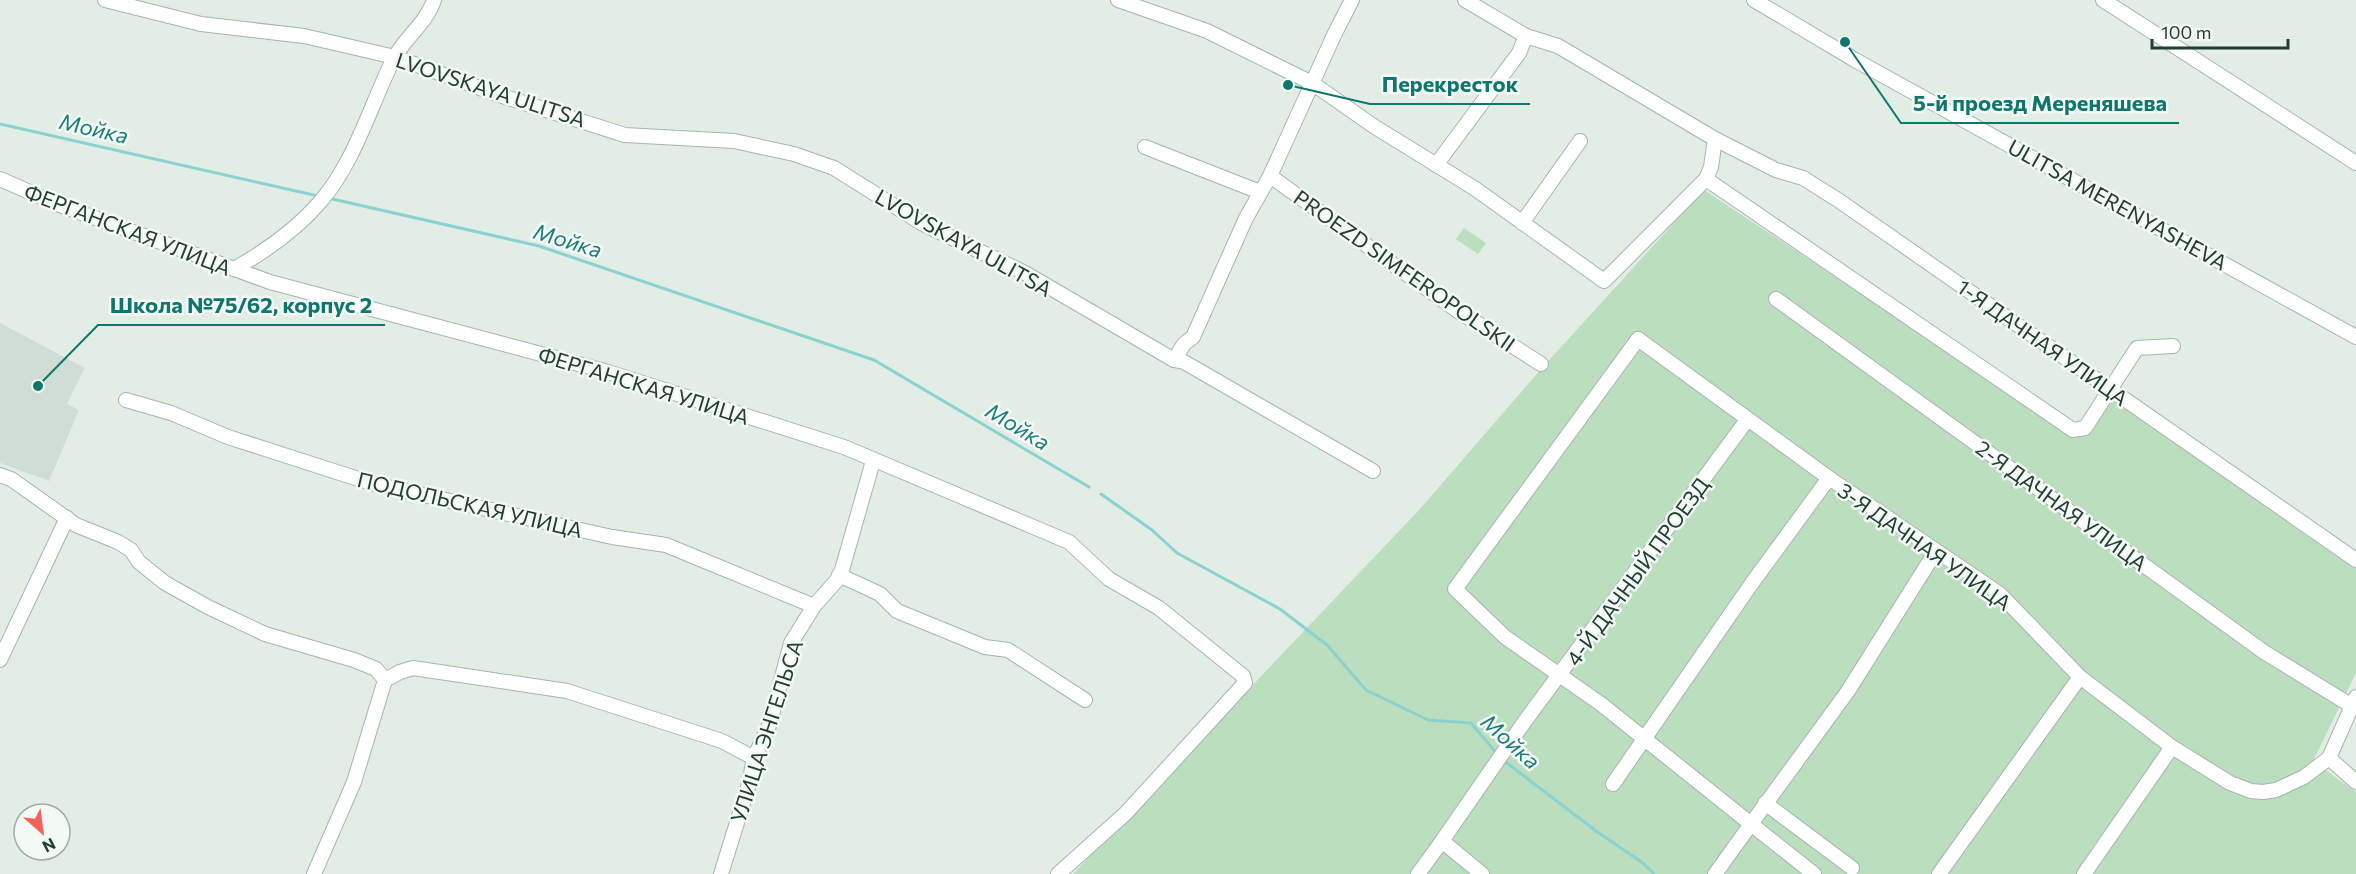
<svg xmlns="http://www.w3.org/2000/svg" width="2356" height="874" font-family="Commissioner,sans-serif">
<style>
.built{fill:#d0ddd5}
.green{fill:#bbdebe}
.lines{fill:none;stroke-linecap:round;stroke-linejoin:round}
.stream{stroke:#8ad2d0;stroke-width:3}
.minor-casing{stroke:#a5b5ac;stroke-width:16}
.minor{stroke:#fff;stroke-width:14}
.labels{text-anchor:middle;dominant-baseline:central;stroke-width:5;stroke-linejoin:round;paint-order:stroke}
.street-label{font-size:21px;fill:#223e31;stroke:#f3f9f5}
.water-label{font-size:22px;font-style:italic;fill:#1b7b79;stroke:#f3f9f5}
.leader{fill:none;stroke:#0f766e;stroke-width:2}
.callout-dot{fill:#0f766e;stroke:#f3f9f5;stroke-width:2}
.callout-label{font-size:22px;text-anchor:middle;font-weight:bold;fill:#0f766e;stroke:#f3f9f5;stroke-width:5;stroke-linejoin:round;paint-order:stroke}
</style>
<rect width="100%" height="100%" fill="#e2ede6"/>
<path class="built" d="M0 323 85 368 67 404 79 410 49 481 0 463Z"/>
<g class="green">
<path d="M1704 190 2077 437 2089 430 2112 396 2356 568V673L2313 761 2356 792V874H1073L1420 509 1542 368Z"/>
<path d="M1464 228 1486 243 1478 254 1456 239Z"/>
</g>
<g class="lines">
<g class="stream">
<path d="M0 124 318 196"/>
<path d="M328 198 539 246 874 360 1089 487"/>
<path d="M1101 494 1152 530 1177 553 1280 609 1327 645 1366 690 1428 720 1471 723 1498 755"/>
<path d="M1503 760 1596 831 1643 863 1654 874"/>
</g>
<defs>
<g id="minor">
<path d="M105 0 201 24 304 36 395 57 499 95 625 135 734 141 794 154 834 168 923 224 1025 273 1174 360 1184 362 1373 471"/>
<path d="M1118 0 1207 31 1312 83 1375 127 1474 188 1604 281 1706 179 1711 167 1715 139"/>
<path d="M1465 0 1526 36 1558 46 1715 139 1776 170 1803 178 1838 200 2356 560"/>
<path d="M1754 0 1855 60 2356 337"/>
<path d="M2103 0 2356 163"/>
<path d="M1145 147 1260 192"/>
<path d="M1436 165 1519 53 1526 36"/>
<path d="M1270 176 1458 311 1541 364"/>
<path d="M0 179 57 204 270 282 605 371 844 447 1069 542 1109 579 1159 608 1243 676 1245 683 1126 813 1058 874"/>
<path d="M1706 179 2073 430 2085 428 2137 348 2173 346"/>
<path d="M1522 223 1580 141"/>
<path d="M234 269C266 251 296 230 320 202 355 162 370 106 393 60 404 38 426 24 434 0"/>
<path d="M1776 299 2264 652 2352 706"/>
<path d="M1174 360 1184 344 1193 337 1246 218 1270 176 1335 33 1352 0"/>
<path d="M126 400 171 413 228 437 374 484 612 537 666 545 814 606"/>
<path d="M0 475 11 479 76 525 118 542 131 550 139 562 165 583 208 607 265 634 354 660 376 669 385 680"/>
<path d="M839 575 880 594 897 611 985 647 1008 650 1085 700"/>
<path d="M0 660 67 518"/>
<path d="M2356 697 2329 758 2356 782"/>
<path d="M1613 784 1752 583 1829 478"/>
<path d="M1765 803 1852 868"/>
<path d="M1442 841 1525 721 1747 420"/>
<path d="M314 874 354 782 385 680 400 672 413 668 567 691 722 741 754 758"/>
<path d="M721 874 749 784 754 758 769 726 791 643 814 606 837 580 842 570 873 461"/>
<path d="M1418 874 1442 841 1482 874"/>
<path d="M1715 874 1751 824 1601 704 1505 637 1455 589 1638 339 1829 478 2000 594 2080 677 2172 747 2230 783 2251 791 2263 792 2276 790 2304 777 2329 758"/>
<path d="M1814 874 1751 824 1848 691 1936 551"/>
<path d="M1939 874 2080 677"/>
<path d="M2084 874 2172 747"/>
</g>
</defs>
<use href="#minor" class="minor-casing"/>
<use href="#minor" class="minor"/>
</g>
<g class="labels">
<g class="street-label">
<text transform="translate(491 89) rotate(18)">LVOVSKAYA ULITSA</text>
<text transform="translate(2118 204) rotate(29)">ULITSA MERENYASHEVA</text>
<text transform="translate(128 229) rotate(21)">ФЕРГАНСКАЯ УЛИЦА</text>
<text transform="translate(964 242) rotate(29)">LVOVSKAYA ULITSA</text>
<text transform="translate(1405 270) rotate(35)">PROEZD SIMFEROPOLSKII</text>
<text transform="translate(2043 342) rotate(35)">1-Я ДАЧНАЯ УЛИЦА</text>
<text transform="translate(644 385) rotate(17)">ФЕРГАНСКАЯ УЛИЦА</text>
<text transform="translate(470 504) rotate(13)">ПОДОЛЬСКАЯ УЛИЦА</text>
<text transform="translate(2062 505) rotate(36)">2-Я ДАЧНАЯ УЛИЦА</text>
<text transform="translate(1925 546) rotate(35)">3-Я ДАЧНАЯ УЛИЦА</text>
<text transform="translate(1637 571) rotate(-54)">4-Й ДАЧНЫЙ ПРОЕЗД</text>
<text transform="translate(766 731) rotate(-72)">УЛИЦА ЭНГЕЛЬСА</text>
</g>
<g class="water-label">
<text transform="translate(94 128) rotate(13)">Мойка</text>
<text transform="translate(568 240) rotate(17)">Мойка</text>
<text transform="translate(1018 426) rotate(31)">Мойка</text>
<text transform="translate(1511 741) rotate(42)">Мойка</text>
</g>
</g>
<path class="leader" d="M1288 85L1370 104H1530M1845 42L1901 123H2179M38 386L98 325H385"/>
<g class="callout-dot">
<circle cx="1288" cy="85" r="6"/>
<circle cx="1845" cy="42" r="6"/>
<circle cx="38" cy="386" r="6"/>
</g>
<g class="callout-label">
<text x="1450" y="92">Перекресток</text>
<text x="2040" y="111">5-й проезд Мереняшева</text>
<text x="241" y="313">Школа №75/62, корпус 2</text>
</g>
<g transform="translate(42 832) rotate(152)"><circle r="28" fill="#f3f9f5" stroke="#9faea7" stroke-width="1.5"/>
<path d="M0-4.5L10 22L0 15L-10 22Z" fill="#f46259"/>
<text y="-9" font-size="16" font-weight="bold" text-anchor="middle" fill="#223e31">N</text>
</g>
<path d="M2152 39v9h136v-9" fill="none" stroke="#223e31" stroke-width="3"/>
<text x="2161" y="39" font-size="18" fill="#223e31" stroke="#f3f9f5" stroke-width="4.5" paint-order="stroke">100 m</text>
</svg>
